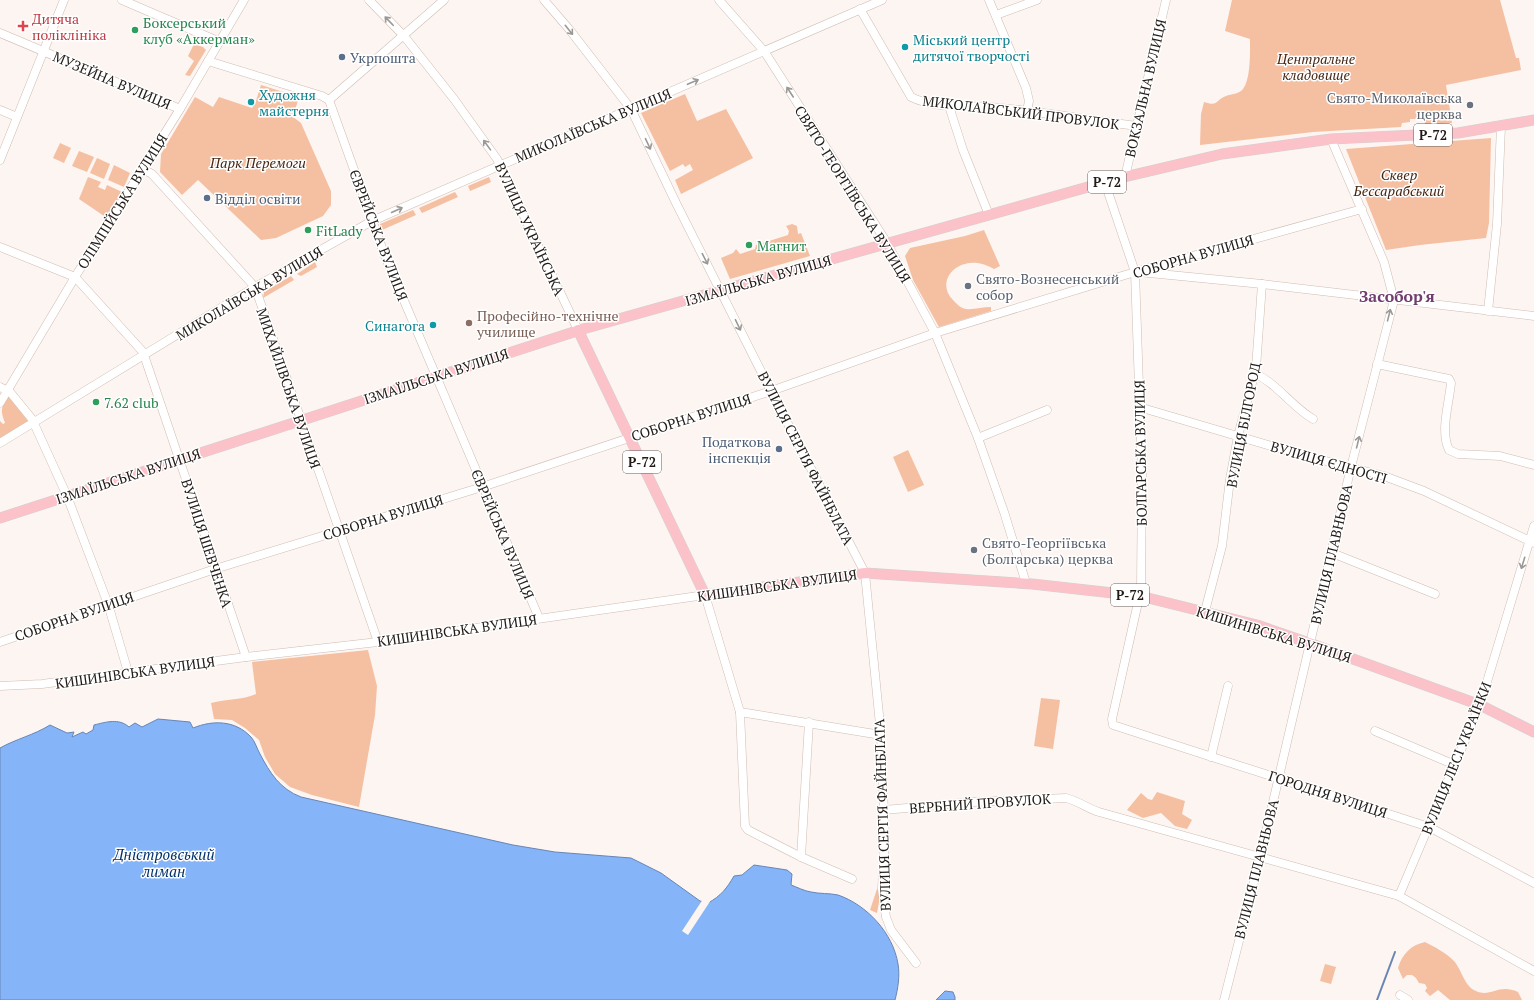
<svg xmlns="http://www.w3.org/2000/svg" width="1534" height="1000" font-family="'PT Serif',serif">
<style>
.green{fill:#f5bfa1}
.water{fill:#85b4f9;stroke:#6786b5}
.pier{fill:#fdf5f1}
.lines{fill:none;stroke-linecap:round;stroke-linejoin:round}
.stream{stroke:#6786b5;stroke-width:2}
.minor-casing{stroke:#d0bcb2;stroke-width:9}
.major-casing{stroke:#d3d1d0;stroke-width:11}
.minor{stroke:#fff;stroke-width:8}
.major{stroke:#fcc2ca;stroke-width:10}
.oneway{stroke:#9b9896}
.health-dot{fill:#e0444e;stroke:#fff;stroke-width:1.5}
.leisure-dot{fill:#2e9e5b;stroke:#fff;stroke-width:1.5}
.culture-dot{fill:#0f9aa8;stroke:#fff;stroke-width:1.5}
.service-dot{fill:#5c6f8a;stroke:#fff;stroke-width:1.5}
.worship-dot{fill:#6b7280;stroke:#fff;stroke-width:1.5}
.education-dot{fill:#8d6e63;stroke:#fff;stroke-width:1.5}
.labels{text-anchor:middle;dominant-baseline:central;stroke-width:3;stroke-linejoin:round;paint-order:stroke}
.shield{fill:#fff;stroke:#645f5c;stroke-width:1}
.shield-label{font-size:13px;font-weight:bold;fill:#211a16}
.health-label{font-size:14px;fill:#be3a42;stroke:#fff;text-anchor:start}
.leisure-label{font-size:14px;fill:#27864d;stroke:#fff;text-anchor:start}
.culture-label{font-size:14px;fill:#0d838f;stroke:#fff;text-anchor:start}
.service-label{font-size:14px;fill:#4e5e75;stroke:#fff;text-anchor:start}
.park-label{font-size:14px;font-style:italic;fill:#452512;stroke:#fff}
.street-label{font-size:14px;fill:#211a16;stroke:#fff}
.worship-label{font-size:14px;fill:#5b616d;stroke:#fff;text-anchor:start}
.education-label{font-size:14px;fill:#785e54;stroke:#fff;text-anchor:start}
.water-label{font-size:15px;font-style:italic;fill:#04316c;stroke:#fff}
.quarter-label{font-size:16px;font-weight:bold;fill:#713d6e;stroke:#fff}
</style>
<rect width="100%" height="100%" fill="#fdf5f1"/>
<g class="green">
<path d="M1232 0H1500L1516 58H1519L1521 70 1446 85 1452 123 1426 125 1422 119H1410V122L1402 123 1401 127 1313 132 1200 145 1201 114 1204 102C1219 107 1215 100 1226 96 1231 94 1239 94 1243 89 1251 79 1250 51 1250 39L1225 31Z"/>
<path d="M194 44 203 47 206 50 190 76 185 75 194 61 188 56Z"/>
<path d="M261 85 299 97 293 117 301 123 331 191V205L323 216 276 238 261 240 198 180 182 195 160 172 161 154 195 97 213 107 219 97 252 108 255 104Z"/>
<path d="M685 94 697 121 726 109 753 158 681 194 675 180 693 170 690 164 685 167 683 164 670 171 641 113Z"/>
<path d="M1491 138 1489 223 1486 238 1420 245 1386 250 1346 149Z"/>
<path d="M60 143 71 148 64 163 53 158Z"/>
<path d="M79 151 94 157 87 172 72 166Z"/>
<path d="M97 158 110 164 104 179 90 173Z"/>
<path d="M114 165 130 173 124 187 108 180Z"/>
<path d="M88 177 101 182 98 187 105 190 107 185 122 192 107 218 79 199Z"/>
<path d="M489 177 491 182 470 191 468 186Z"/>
<path d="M455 192 458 197 422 213 419 208Z"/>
<path d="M413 210 416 215 382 230 380 224Z"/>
<path d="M792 224 797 226 798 234 801 233 810 256 730 279 721 258 733 253 736 249 740 254 755 249 756 245 788 235 789 231 786 226Z"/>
<path d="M984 230 1000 266 994 269C987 265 978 262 970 263 950 265 938 285 953 300 957 304 960 308 966 309 973 310 983 307 991 307V311L939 327 913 280 905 256 910 248 965 236Z"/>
<path d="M315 262 317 267 301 276 297 274Z"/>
<path d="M291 276 294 280 263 298 264 292Z"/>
<path d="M8 396 28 421 0 438V421L3 424 5 423C0 410 1 408 8 396Z"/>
<path d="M908 450 924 485 908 492 893 457Z"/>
<path d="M368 650 377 686 375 715 359 807 312 795 290 787 275 774 265 757 259 740 245 728 232 720 214 719 211 703C226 699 242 700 256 694L252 662Z"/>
<path d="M1041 698 1060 700 1053 749 1034 746Z"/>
<path d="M1157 792 1185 801 1182 814 1192 820 1187 829 1175 826 1161 813 1143 818 1127 810 1141 793 1148 799 1152 800Z"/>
<path d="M877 889 881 891 877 913 870 910Z"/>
<path d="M1425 942C1435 947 1446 953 1454 961 1462 970 1464 986 1476 991 1491 998 1498 983 1518 992L1522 1000H1450L1438 990 1430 996 1425 991 1427 988 1425 984 1419 983 1416 978 1412 975H1407L1403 979 1398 968C1402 954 1411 945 1425 942Z"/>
<path d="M1325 964 1336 967 1331 984 1320 981Z"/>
</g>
<g class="water">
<path d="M158 719 190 722 193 728C213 720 235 720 251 737 255 741 257 749 260 754 270 773 280 789 301 797L513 845 555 852 631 858 661 873 700 901 708 903C721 896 727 888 734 876L742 875 754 865 787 870 792 874 791 885C797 887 804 891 811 892 820 894 829 893 838 895 867 905 893 933 898 964 900 975 898 989 895 1000H0V748C16 739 34 735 50 725L67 733 74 732 72 737 83 732 86 734 93 730 94 725C106 722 119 718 129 727L135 723 142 727Z"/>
<path d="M945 991 953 992 955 997V1000H936Z"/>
</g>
<path class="pier" d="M703 899 711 900 688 935 682 931Z"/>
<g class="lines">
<path class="stream" d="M1377 1000 1395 952"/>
<defs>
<g id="minor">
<path d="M122 0 220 42"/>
<path d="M369 0 404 36 454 99 497 159 578 330"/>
<path d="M544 0 569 29 631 109 676 203 771 391 865 573 881 735 885 839 882 889 886 917 891 930 916 963"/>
<path d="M719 0 764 51 887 243 935 333 978 438 1004 512 1026 583"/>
<path d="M989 0 1026 88 1029 101 1027 111"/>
<path d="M860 9 911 97C935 109 964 105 990 107 1039 111 1087 120 1136 126"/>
<path d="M996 15 1037 0"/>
<path d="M0 33 180 109"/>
<path d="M208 61 322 96 329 100 385 256 539 618"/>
<path d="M329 100 444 0"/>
<path d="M949 106 963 150 989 215"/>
<path d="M0 110 17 117"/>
<path d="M0 160 64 0"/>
<path d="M143 169 152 174 255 287 378 642"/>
<path d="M1125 177 1166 0"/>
<path d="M1105 183 1135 272 1142 473 1141 589 1112 719 1113 725 1429 827 1534 883"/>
<path d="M0 247 75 277 143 352 246 657"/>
<path d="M1139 272 1262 284 1534 316"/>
<path d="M1488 311 1497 224 1501 126"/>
<path d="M1377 364 1449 379 1451 383C1449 404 1440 431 1449 450L1458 454 1500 456 1534 465"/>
<path d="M1254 373C1278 384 1291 406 1313 419"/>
<path d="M0 387 10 392 32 419 67 496 108 604 128 672"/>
<path d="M0 403 75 277 180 109 244 0"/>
<path d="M1139 407 1295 453 1384 476 1424 491 1534 543"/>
<path d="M978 438 1047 410"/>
<path d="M0 443 255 287 372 221 882 0"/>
<path d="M1332 553 1435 594"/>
<path d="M1205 611 1222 546 1230 479 1238 436 1256 368 1262 284"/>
<path d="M0 642 215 569 482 487 771 391 935 333 1135 272 1362 209"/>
<path d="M0 686 42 684 246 657 378 642 705 595 740 712 745 826 748 830 801 857 852 879"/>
<path d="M740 712 881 735"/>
<path d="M1375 731 1455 765"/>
<path d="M1211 757 1228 686"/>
<path d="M884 810 974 802 1066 798C1078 801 1087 808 1099 812L1399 896 1534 971"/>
<path d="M801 857 809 722"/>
<path d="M1399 896 1480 705 1534 526"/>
<path d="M1400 995 1408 1000"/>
<path d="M1224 1000 1260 858 1351 467 1394 300 1384 262 1331 139"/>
</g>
<g id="major">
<path d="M578 330 705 595 865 573 1032 584 1140 596 1257 625 1309 643 1480 705 1534 732"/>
<path d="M0 518 583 329 1120 178 1222 154 1331 139 1458 133 1534 120"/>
</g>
</defs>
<use href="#minor" class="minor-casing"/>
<use href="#major" class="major-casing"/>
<use href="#minor" class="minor"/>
<use href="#major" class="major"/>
</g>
<defs><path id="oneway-shaft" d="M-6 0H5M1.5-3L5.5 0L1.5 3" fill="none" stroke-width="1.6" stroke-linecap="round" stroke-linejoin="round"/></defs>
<g class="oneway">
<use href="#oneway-shaft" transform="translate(389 21) rotate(-134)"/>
<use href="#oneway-shaft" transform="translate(569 30) rotate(51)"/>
<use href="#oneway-shaft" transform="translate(693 82) rotate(-23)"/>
<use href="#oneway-shaft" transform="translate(790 92) rotate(-123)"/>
<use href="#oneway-shaft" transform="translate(648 144) rotate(65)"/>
<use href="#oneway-shaft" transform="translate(487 145) rotate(-126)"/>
<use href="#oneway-shaft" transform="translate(397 210) rotate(-24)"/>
<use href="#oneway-shaft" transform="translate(705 259) rotate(63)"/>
<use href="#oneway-shaft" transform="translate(1389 315) rotate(-76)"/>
<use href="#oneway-shaft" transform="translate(738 325) rotate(64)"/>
<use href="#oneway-shaft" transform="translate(1358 442) rotate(-76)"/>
<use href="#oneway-shaft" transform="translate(1523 563) rotate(107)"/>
</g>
<path class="health-dot" d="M21 20h4v4h4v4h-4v4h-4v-4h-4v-4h4z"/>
<g class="leisure-dot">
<circle cx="135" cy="30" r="4"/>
<circle cx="308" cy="230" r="4"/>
<circle cx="749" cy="245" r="4"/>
<circle cx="96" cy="402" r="4"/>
</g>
<g class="culture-dot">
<circle cx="905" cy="47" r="4"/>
<circle cx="251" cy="102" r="4"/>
<circle cx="433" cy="325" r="4"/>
</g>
<g class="service-dot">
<circle cx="342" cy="57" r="4"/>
<circle cx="207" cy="198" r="4"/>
<circle cx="779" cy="449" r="4"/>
</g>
<g class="worship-dot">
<circle cx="1470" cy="105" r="4"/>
<circle cx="968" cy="286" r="4"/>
<circle cx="974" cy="550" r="4"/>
</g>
<circle class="education-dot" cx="469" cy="323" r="4"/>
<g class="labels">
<g class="shield">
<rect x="1414" y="124" width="38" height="22" rx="3"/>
<rect x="1088" y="171" width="38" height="22" rx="3"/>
<rect x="623" y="451" width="38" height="22" rx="3"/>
<rect x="1111" y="584" width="38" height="22" rx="3"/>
</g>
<g class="shield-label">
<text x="1433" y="135">Р-72</text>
<text x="1107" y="182">Р-72</text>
<text x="642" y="462">Р-72</text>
<text x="1130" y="595">Р-72</text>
</g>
<g class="health-label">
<text x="32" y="18">Дитяча<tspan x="32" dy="16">поліклініка</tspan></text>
</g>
<g class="leisure-label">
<text x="143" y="22">Боксерський<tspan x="143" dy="16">клуб «Аккерман»</tspan></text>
<text x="316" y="230">FitLady</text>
<text x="757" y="245">Магнит</text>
<text x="104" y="402">7.62 club</text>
</g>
<g class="culture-label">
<text x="913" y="39">Міський центр<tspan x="913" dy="16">дитячої творчості</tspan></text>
<text x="259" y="94">Художня<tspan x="259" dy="16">майстерня</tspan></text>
<text x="425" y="325" text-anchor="end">Синагога</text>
</g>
<g class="service-label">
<text x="350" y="57">Укрпошта</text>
<text x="215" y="198">Відділ освіти</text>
<text x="771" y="441" text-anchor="end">Податкова<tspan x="771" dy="16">інспекція</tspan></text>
</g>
<g class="park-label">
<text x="1316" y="58">Центральне<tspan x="1316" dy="16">кладовище</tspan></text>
<text x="258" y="162">Парк Перемоги</text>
<text x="1399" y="174">Сквер<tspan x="1399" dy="16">Бессарабський</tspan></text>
</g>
<g class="street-label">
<text transform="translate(112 80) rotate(23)">МУЗЕЙНА ВУЛИЦЯ</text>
<text transform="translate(1145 88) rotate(-77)">ВОКЗАЛЬНА ВУЛИЦЯ</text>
<text transform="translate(1021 112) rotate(7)">МИКОЛАЇВСЬКИЙ ПРОВУЛОК</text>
<text transform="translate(593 125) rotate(-23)">МИКОЛАЇВСЬКА ВУЛИЦЯ</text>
<text transform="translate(853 194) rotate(58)">СВЯТО-ГЕОРГІЇВСЬКА ВУЛИЦЯ</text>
<text transform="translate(122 201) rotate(-58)">ОЛІМПІЙСЬКА ВУЛИЦЯ</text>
<text transform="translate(530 229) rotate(65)">ВУЛИЦЯ УКРАЇНСЬКА</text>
<text transform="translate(379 235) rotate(69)">ЄВРЕЙСЬКА ВУЛИЦЯ</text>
<text transform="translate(1193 256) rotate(-16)">СОБОРНА ВУЛИЦЯ</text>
<text transform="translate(758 280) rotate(-16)">ІЗМАЇЛЬСЬКА ВУЛИЦЯ</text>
<text transform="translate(249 293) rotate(-31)">МИКОЛАЇВСЬКА ВУЛИЦЯ</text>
<text transform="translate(436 376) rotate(-18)">ІЗМАЇЛЬСЬКА ВУЛИЦЯ</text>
<text transform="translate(289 388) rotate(71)">МИХАЙЛІВСЬКА ВУЛИЦЯ</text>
<text transform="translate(691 417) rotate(-18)">СОБОРНА ВУЛИЦЯ</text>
<text transform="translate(1243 425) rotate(-79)">ВУЛИЦЯ БІЛГОРОД</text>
<text transform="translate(1140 453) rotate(-91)">БОЛГАРСЬКА ВУЛИЦЯ</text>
<text transform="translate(806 458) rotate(63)">ВУЛИЦЯ СЕРГІЯ ФАЙНБЛАТА</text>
<text transform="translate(1329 462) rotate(16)">ВУЛИЦЯ ЄДНОСТІ</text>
<text transform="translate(128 476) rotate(-18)">ІЗМАЇЛЬСЬКА ВУЛИЦЯ</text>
<text transform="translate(383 517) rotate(-17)">СОБОРНА ВУЛИЦЯ</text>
<text transform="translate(503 534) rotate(67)">ЄВРЕЙСЬКА ВУЛИЦЯ</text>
<text transform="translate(207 543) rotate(72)">ВУЛИЦЯ ШЕВЧЕНКА</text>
<text transform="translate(1331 554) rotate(-77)">ВУЛИЦЯ ПЛАВНЬОВА</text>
<text transform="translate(777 585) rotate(-8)">КИШИНІВСЬКА ВУЛИЦЯ</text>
<text transform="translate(74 616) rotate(-19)">СОБОРНА ВУЛИЦЯ</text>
<text transform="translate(457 630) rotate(-8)">КИШИНІВСЬКА ВУЛИЦЯ</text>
<text transform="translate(1274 634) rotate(17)">КИШИНІВСЬКА ВУЛИЦЯ</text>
<text transform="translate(135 672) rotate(-8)">КИШИНІВСЬКА ВУЛИЦЯ</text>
<text transform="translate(1456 758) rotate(-68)">ВУЛИЦЯ ЛЕСІ УКРАЇНКИ</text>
<text transform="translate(1328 794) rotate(18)">ГОРОДНЯ ВУЛИЦЯ</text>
<text transform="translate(980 803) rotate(-4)">ВЕРБНИЙ ПРОВУЛОК</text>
<text transform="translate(882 815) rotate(-92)">ВУЛИЦЯ СЕРГІЯ ФАЙНБЛАТА</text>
<text transform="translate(1256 869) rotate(-76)">ВУЛИЦЯ ПЛАВНЬОВА</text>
</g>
<g class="worship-label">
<text x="1462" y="97" text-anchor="end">Свято-Миколаївська<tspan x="1462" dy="16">церква</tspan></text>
<text x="976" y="278">Свято-Вознесенський<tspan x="976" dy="16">собор</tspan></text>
<text x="982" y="542">Свято-Георгіївська<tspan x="982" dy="16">(Болгарська) церква</tspan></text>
</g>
<g class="education-label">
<text x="477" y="315">Професійно-технічне<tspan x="477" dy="16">училище</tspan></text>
</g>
<g class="water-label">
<text x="164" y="854">Дністровський<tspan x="164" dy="17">лиман</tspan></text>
</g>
<g class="quarter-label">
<text x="1397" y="296">Засобор'я</text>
</g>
</g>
</svg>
